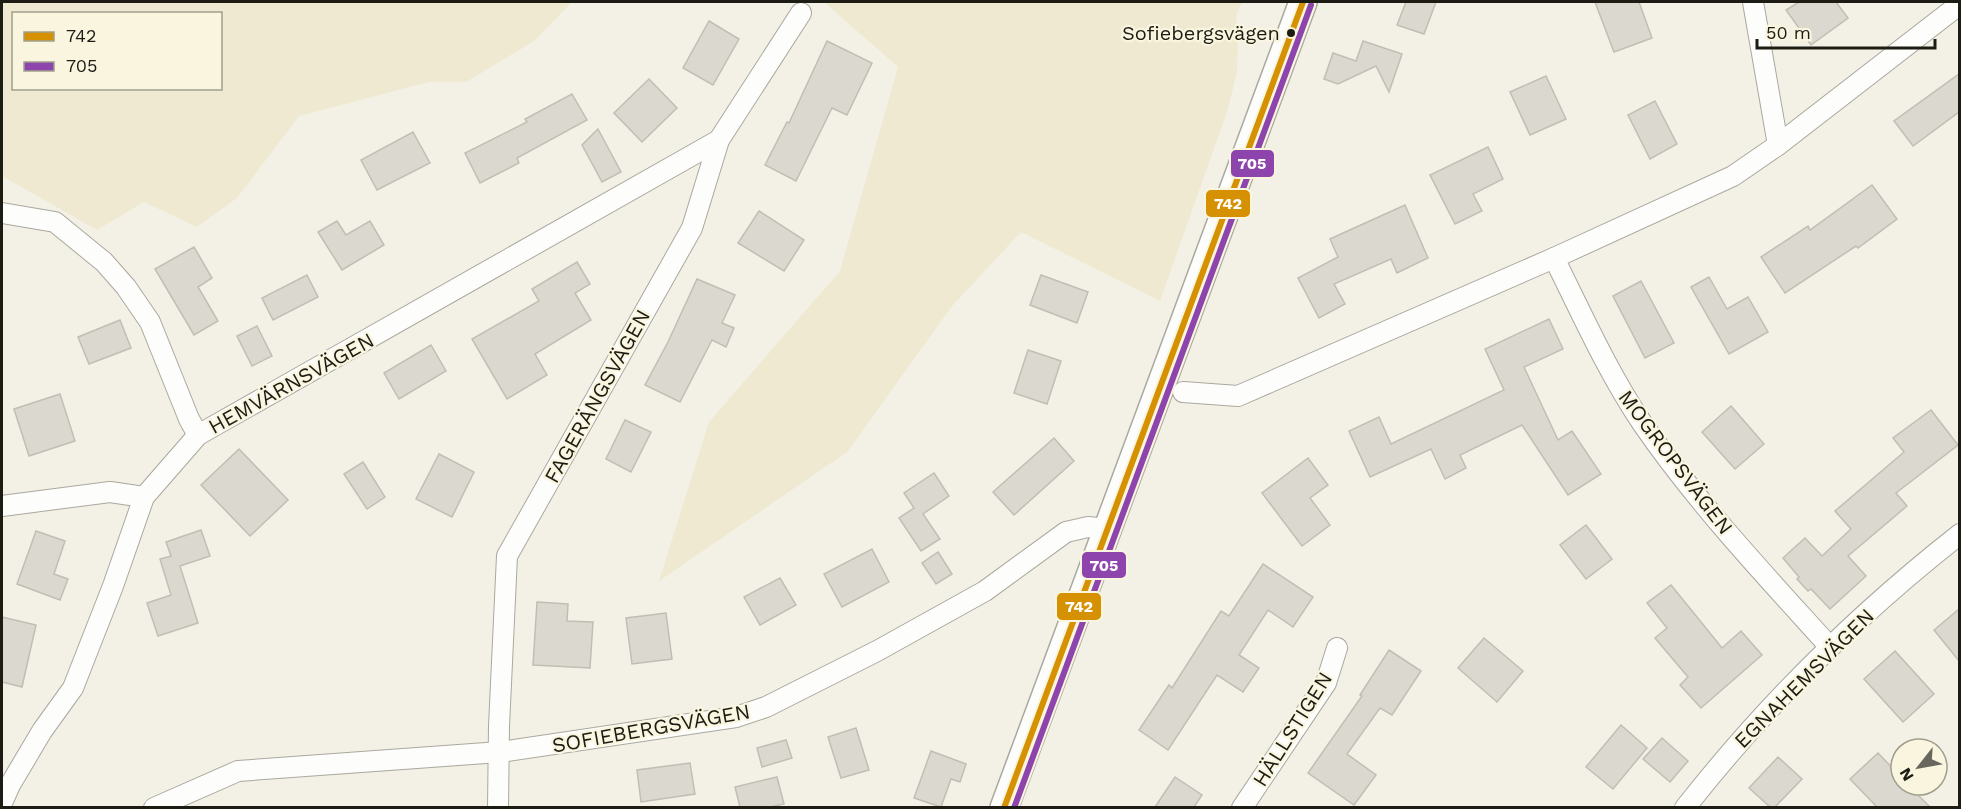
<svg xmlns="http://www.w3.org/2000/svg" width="1961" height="809" font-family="'Work Sans',sans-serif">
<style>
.green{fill:#eee9d0;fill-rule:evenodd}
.building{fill:#dad8cf;stroke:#c0beb5;stroke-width:1.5}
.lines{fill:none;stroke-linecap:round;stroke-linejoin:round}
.street-casing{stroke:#aaa89f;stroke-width:22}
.secondary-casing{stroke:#aaa89f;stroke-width:30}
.street{stroke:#fdfdfb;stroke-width:20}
.secondary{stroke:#fdfdfb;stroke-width:27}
.bus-1-casing{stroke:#f9f5df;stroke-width:10}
.bus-2-casing{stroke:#f9f5df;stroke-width:10}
.bus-1{stroke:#d69103;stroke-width:6}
.bus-2{stroke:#8e44ad;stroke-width:6}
.bus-dot{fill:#1d1c14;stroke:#f9f5df;stroke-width:2}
.labels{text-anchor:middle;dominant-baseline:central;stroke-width:4.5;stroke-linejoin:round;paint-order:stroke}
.bus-label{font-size:20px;fill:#1d1c14;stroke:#f9f5df;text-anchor:end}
.street-label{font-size:21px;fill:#1d1c14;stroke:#f9f5df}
.line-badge{stroke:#f9f5df;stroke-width:2}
.badge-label{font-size:16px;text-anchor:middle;font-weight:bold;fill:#fff}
</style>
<rect width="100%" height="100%" fill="#f3f1e5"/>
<g class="green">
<path d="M2 2H572L534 41 466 82H429L299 116 237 198 197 227 144 202 97 230 2 176ZM14 14H220V88H14Z"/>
<path d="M824 2H1242L1236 16 1238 38 1237 72 1228 109 1160 301 1021 232 953 305 847 452 659 581 709 422 840 271 898 67Z"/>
</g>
<g class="building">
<path d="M1406 2H1436L1424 34 1397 25Z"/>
<path d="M1595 2H1639L1652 38 1614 52Z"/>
<path d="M1799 2H1836L1848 18 1811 45 1786 10Z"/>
<path d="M709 21 739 39 713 85 683 68Z"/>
<path d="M827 41 872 63 847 115 832 108 796 181 765 165 787 122 789 123Z"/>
<path d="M1363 41 1402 54 1389 92 1376 66 1338 84 1324 79 1333 53 1356 61Z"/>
<path d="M1959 74V112L1913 146 1894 121Z"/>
<path d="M1546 76 1566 119 1530 135 1510 92Z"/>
<path d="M649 79 677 108 642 142 614 113Z"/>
<path d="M572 94 587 120 517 158 519 163 480 183 465 153 527 122 525 119Z"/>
<path d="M1655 101 1677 144 1650 159 1628 115Z"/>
<path d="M598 129 621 172 602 182 582 145Z"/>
<path d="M413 132 430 163 377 190 361 160Z"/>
<path d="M1488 147 1503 179 1473 194 1482 211 1455 224 1430 175Z"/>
<path d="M1872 185 1897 219 1858 248 1856 246 1785 293 1761 257 1808 226 1810 230Z"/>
<path d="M1405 205 1428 258 1397 273 1391 259 1334 284 1345 304 1319 318 1298 278 1338 257 1330 239Z"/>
<path d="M759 211 804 240 784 271 738 243Z"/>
<path d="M337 221 346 235 370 221 384 245 342 270 318 232Z"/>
<path d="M194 247 212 278 198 287 218 321 194 335 155 269Z"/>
<path d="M577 262 590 284 575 293 591 320 535 354 547 375 507 399 472 339 539 301 532 289Z"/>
<path d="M307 275 318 297 273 320 262 298Z"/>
<path d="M1041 275 1088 292 1077 323 1030 305Z"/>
<path d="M1709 277 1727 309 1748 297 1768 332 1729 354 1691 287Z"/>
<path d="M697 279 735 295 722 323 734 328 726 347 712 340 680 402 645 385 668 342Z"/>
<path d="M1641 281 1674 343 1645 358 1613 296Z"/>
<path d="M1549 319 1563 349 1524 367 1558 440 1572 431 1601 474 1568 495 1522 425 1460 455 1466 468 1445 479 1431 449 1370 477 1349 431 1379 417 1391 444 1504 390 1485 349Z"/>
<path d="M120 320 131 348 89 364 78 337Z"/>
<path d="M257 326 272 356 252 366 237 336Z"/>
<path d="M431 345 446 371 399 399 384 373Z"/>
<path d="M1028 350 1061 361 1047 404 1014 393Z"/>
<path d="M60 394 75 441 29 456 14 409Z"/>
<path d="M1731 406 1764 444 1735 469 1702 432Z"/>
<path d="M1931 410 1958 445 1896 493 1907 506 1848 556 1866 576 1830 609 1811 589 1808 591 1797 579 1799 577 1783 558 1805 538 1822 556 1851 529 1835 511 1904 452 1893 438Z"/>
<path d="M625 420 651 432 631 472 606 459Z"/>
<path d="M1054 438 1074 461 1014 515 993 492Z"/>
<path d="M239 449 288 500 250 536 201 485Z"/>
<path d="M439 454 474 472 452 517 416 499Z"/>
<path d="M1308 458 1328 485 1310 498 1330 525 1302 546 1262 493Z"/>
<path d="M363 462 385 497 367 509 344 474Z"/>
<path d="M934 473 949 496 923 514 940 539 921 551 899 518 914 508 904 493Z"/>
<path d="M1586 525 1612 559 1586 579 1560 545Z"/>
<path d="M201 530 210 556 180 566 198 623 158 636 147 603 171 595 160 559 171 556 166 542Z"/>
<path d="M36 531 65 541 54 574 68 579 60 600 17 584Z"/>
<path d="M872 549 889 582 842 607 824 574Z"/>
<path d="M938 552 952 574 936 584 922 563Z"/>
<path d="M1263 564 1313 597 1293 627 1268 610 1239 655 1259 668 1243 692 1217 675 1168 750 1139 730 1169 685 1172 688 1221 611 1229 616Z"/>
<path d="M780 578 796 605 760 625 744 597Z"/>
<path d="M1671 585 1722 648 1741 631 1762 655 1701 708 1680 685 1688 677 1655 638 1667 628 1647 603Z"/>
<path d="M537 602 568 604 567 621 593 622 590 668 533 665Z"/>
<path d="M1959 609V661L1934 630Z"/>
<path d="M666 613 672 659 632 664 626 618Z"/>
<path d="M2 617 36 625 22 687 2 682Z"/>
<path d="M1484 638 1523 671 1497 702 1458 668Z"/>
<path d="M1389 650 1421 671 1392 715 1380 708 1347 754 1376 775 1354 805 1308 773 1362 696 1360 695Z"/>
<path d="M1895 651 1934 694 1903 722 1864 679Z"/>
<path d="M1621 725 1647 748 1613 789 1586 767Z"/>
<path d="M856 728 869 770 841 778 828 737Z"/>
<path d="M1662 738 1688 761 1670 782 1643 759Z"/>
<path d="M786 740 792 758 762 767 757 748Z"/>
<path d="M931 751 966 764 960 782 951 779 941 807 914 798Z"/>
<path d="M1878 753 1901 777V785H1908L1930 807H1877L1850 779Z"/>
<path d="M1778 757 1802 779 1775 807H1770L1749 788Z"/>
<path d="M690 763 695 794 641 802 637 770Z"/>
<path d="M777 777 784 804 770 807H740L735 787Z"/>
<path d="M1175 777 1202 795 1194 807H1155Z"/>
</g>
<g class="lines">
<defs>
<g id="street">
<path d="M1753 2 1778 145"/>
<path d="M2 213 55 222 104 262 126 287 150 322 189 419 198 435"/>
<path d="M1554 258C1582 314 1607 371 1642 423 1697 503 1764 574 1829 646"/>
<path d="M1183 392 1238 396 1554 258 1733 176 1778 145 1960 4"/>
<path d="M2 506 110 492 144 497"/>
<path d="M2 803 10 785 42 731 73 688 113 586 144 497 198 435 719 140"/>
<path d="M154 808 238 771 500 752 736 717 766 707 877 651 985 591 1066 532 1088 527 1107 529"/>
<path d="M498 808 499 726 507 556 692 228 719 140 801 13"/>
<path d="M1242 808 1326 683 1337 648"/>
<path d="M1685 808C1765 706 1858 614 1960 534"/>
</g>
<path id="secondary" d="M1004 808 1303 2"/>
</defs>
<use href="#street" class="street-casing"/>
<use href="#secondary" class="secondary-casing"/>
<use href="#street" class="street"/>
<use href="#secondary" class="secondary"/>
<defs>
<path id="bus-1" d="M1004 808 1303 2"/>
<path id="bus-2" d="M1014 808 1311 5"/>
</defs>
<use href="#bus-1" class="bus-1-casing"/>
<use href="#bus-2" class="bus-2-casing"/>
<use href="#bus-1" class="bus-1"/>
<use href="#bus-2" class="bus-2"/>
</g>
<circle class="bus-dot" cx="1291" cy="33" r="5"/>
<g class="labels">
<g class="bus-label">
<text x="1280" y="33">Sofiebergsvägen</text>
</g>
<g class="street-label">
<text transform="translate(291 383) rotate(-29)">HEMVÄRNSVÄGEN</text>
<text transform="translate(597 396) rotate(-61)">FAGERÄNGSVÄGEN</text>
<text transform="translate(1676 462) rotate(53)">MOGROPSVÄGEN</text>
<text transform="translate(1804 678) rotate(-45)">EGNAHEMSVÄGEN</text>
<text transform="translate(651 728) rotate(-10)">SOFIEBERGSVÄGEN</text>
<text transform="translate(1292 729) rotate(-58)">HÄLLSTIGEN</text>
</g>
</g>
<g class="line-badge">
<rect x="1230" y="149" width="45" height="29" rx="6" fill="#8e44ad"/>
<rect x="1205" y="189" width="46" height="29" rx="6" fill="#d69103"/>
<rect x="1081" y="551" width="46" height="28" rx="6" fill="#8e44ad"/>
<rect x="1056" y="592" width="46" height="29" rx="6" fill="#d69103"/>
</g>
<g class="badge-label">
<text x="1252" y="169">705</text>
<text x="1228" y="209">742</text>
<text x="1104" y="571">705</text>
<text x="1079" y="612">742</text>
</g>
<rect width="1961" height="809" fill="none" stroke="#1d1c14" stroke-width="6"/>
<rect x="12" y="12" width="210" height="78" fill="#f9f5df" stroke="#a19e8e" stroke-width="1.5"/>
<rect x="24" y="32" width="30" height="9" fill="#d69103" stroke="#a19e8e" stroke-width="1.5"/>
<text x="66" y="42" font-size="18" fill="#1d1c14">742</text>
<rect x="24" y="62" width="30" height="9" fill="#8e44ad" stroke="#a19e8e" stroke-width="1.5"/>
<text x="66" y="72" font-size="18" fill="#1d1c14">705</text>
<g transform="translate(1919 767) rotate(239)"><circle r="28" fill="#f9f5df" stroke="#a19e8e" stroke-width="1.5"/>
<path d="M0-4.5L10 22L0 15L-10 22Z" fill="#68675d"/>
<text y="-9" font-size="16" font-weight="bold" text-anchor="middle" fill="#1d1c14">N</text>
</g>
<path d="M1757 39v9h178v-9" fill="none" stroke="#1d1c14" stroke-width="3"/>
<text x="1766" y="39" font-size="18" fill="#1d1c14" stroke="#f9f5df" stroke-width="4.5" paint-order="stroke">50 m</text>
</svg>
